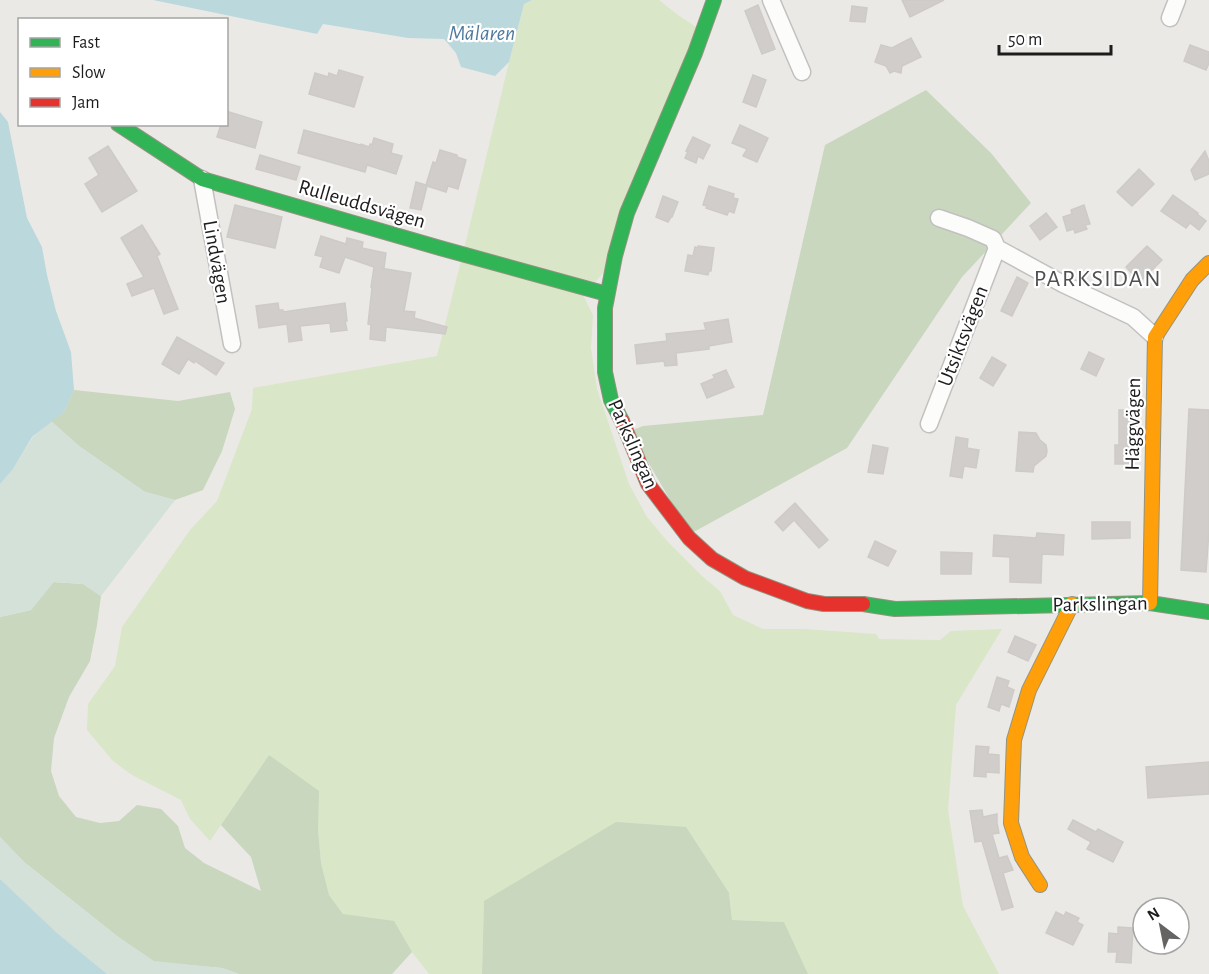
<svg xmlns="http://www.w3.org/2000/svg" width="1209" height="974" font-family="'Alegreya Sans',sans-serif">
<style>
.grass{fill:#d9e6c7}
.forest{fill:#c8d7bd}
.wetland{fill:#d4e1d8}
.water{fill:#bbd8dc}
.building{fill:#d0cdca;stroke:#cecbc7;stroke-width:1.5}
.lines{fill:none;stroke-linecap:round;stroke-linejoin:round}
.street-casing{stroke:#c2c1c0;stroke-width:19}
.fast-casing{stroke:#939380;stroke-width:16}
.slow-casing{stroke:#939380;stroke-width:16}
.jam-casing{stroke:#939380;stroke-width:16}
.street{stroke:#fcfcfb;stroke-width:16}
.fast{stroke:#30b455;stroke-width:14}
.slow{stroke:#ff9f0a;stroke-width:14}
.jam{stroke:#e5322d;stroke-width:14}
.labels{text-anchor:middle;dominant-baseline:central;stroke-width:4.5;stroke-linejoin:round;paint-order:stroke}
.street-label{font-size:21px;fill:#1d1d1d;stroke:#fff}
.water-label{font-size:22px;font-style:italic;fill:#4e7a9e;stroke:#fff}
.quarter-label{font-size:24px;letter-spacing:1.5px;fill:#505050;stroke:#fff}
</style>
<rect width="100%" height="100%" fill="#ebe9e6"/>
<g class="grass">
<path d="M532 0H659L678 15 699 29 610 265 595 282 464 249 509 62 524 4Z"/>
<path d="M461 261 583 295 593 315 591 348 597 389 629 484 647 517 667 541 702 576 720 591 733 615 763 629H804L876 634 879 639 940 640 951 631 1002 629 956 705 948 810 963 906 999 974H808L784 922 732 920 729 893 484 901 482 974H429L412 952 365 918 343 914 329 895 321 863 318 830 269 755 210 841 190 819 181 800 132 775 113 761 87 730 88 704 115 666 122 627 190 530 217 501 252 409 253 388 437 356Z"/>
</g>
<g class="forest">
<path d="M926 90 991 153 1031 203 962 277 847 448 690 534 630 431 643 426 763 415 825 145Z"/>
<path d="M74 390 178 401 230 392 235 409 222 451 203 490 175 500 145 492 79 446 51 421 64 412Z"/>
<path d="M53 582 83 584 101 596 97 625 90 661 69 697 54 738 51 771 59 796 76 817 100 823 119 821 137 805 161 809 178 826 185 848 204 863 261 891 251 857 221 825 269 755 319 791 318 830 321 863 329 895 343 914 394 921 412 952 392 974H239L222 968 154 962 117 936 24 862 0 837V617L31 610Z"/>
<path d="M616 822 686 827 729 893 732 920 784 922 808 974H482L484 901Z"/>
</g>
<g class="wetland">
<path d="M51 421 79 446 145 492 175 500 101 596 83 584 54 582 31 610 0 617V484L13 469 32 438Z"/>
<path d="M0 837 24 862 117 936 154 961 222 968 239 974H107L57 933 0 879Z"/>
</g>
<g class="water">
<path d="M153 0H532L524 4 509 62 495 76 461 67 456 53 444 39 408 38 323 24 317 34Z"/>
<path d="M0 112 8 122 27 218 42 247 47 275 56 311 71 352 74 390 64 412 32 437 13 469 0 484Z"/>
<path d="M0 879 57 933 107 974H0Z"/>
</g>
<g class="building">
<path d="M902 0H944L910 17Z"/>
<path d="M758 5 775 49 762 54 745 11Z"/>
<path d="M852 6 867 8 865 22 850 21Z"/>
<path d="M911 38 921 57 902 66 901 73 894 71 890 73 886 66 875 62 881 45 892 48Z"/>
<path d="M1190 45 1209 52V63L1206 70 1184 61Z"/>
<path d="M339 70 363 77 354 107 309 94 315 73 328 77 329 73 337 76Z"/>
<path d="M753 75 766 80 756 107 743 102Z"/>
<path d="M226 111 262 122 255 148 217 137 221 124H226Z"/>
<path d="M740 125 768 138 757 162 743 156 747 149 732 143Z"/>
<path d="M304 130 360 145 361 144 369 147 370 144 372 145 374 138 393 144 391 153 402 156 396 174 367 165 365 172 298 153Z"/>
<path d="M693 137 710 145 703 159 698 156 696 163 685 158 688 151H686Z"/>
<path d="M108 146 137 191 102 212 85 184 99 175 89 158Z"/>
<path d="M440 150 457 155V157L466 160 458 189 448 186 446 192 427 186 421 210 410 208 416 182 426 185 433 162 436 163Z"/>
<path d="M1205 151 1209 161V174L1195 180 1191 170Z"/>
<path d="M260 155 300 167 296 180 256 169Z"/>
<path d="M1139 169 1154 184 1132 206 1117 192Z"/>
<path d="M709 186 734 194 733 198 738 199 734 213 729 211 727 215 706 208 707 206 703 205Z"/>
<path d="M1173 195 1198 213 1197 214 1206 221 1199 230 1190 223 1186 228 1161 211Z"/>
<path d="M663 196 678 202 672 217H671L668 222 656 217Z"/>
<path d="M235 205 282 217 275 248 227 237Z"/>
<path d="M1084 205 1090 224 1085 225 1087 229 1075 233 1074 229 1067 231 1063 217 1072 214 1071 210Z"/>
<path d="M1046 213 1057 227 1040 240 1030 226Z"/>
<path d="M142 225 160 254 157 256 178 309 164 314 154 288 132 296 127 284 144 277 121 238Z"/>
<path d="M321 236 346 244 347 238 363 242 362 248 386 253 384 268H380L411 273 404 311 415 312 414 318 447 327 445 334 386 327 385 341 370 339 371 325 368 324 372 288 371 287 374 267 345 257 339 273 320 267 323 257 315 255Z"/>
<path d="M698 246 714 248 711 271H709L708 275 685 271 688 255 693 256 695 247 698 248Z"/>
<path d="M1147 246 1162 260 1140 282 1126 267Z"/>
<path d="M1017 277 1028 283 1012 316 1001 311Z"/>
<path d="M278 303 279 310H283V312L345 303 347 321H345L347 330 331 332 330 323 300 326 302 340 289 342 287 324 259 328 256 306Z"/>
<path d="M728 319 732 342 709 346V349L676 353 677 365 665 366 664 361 637 364 635 345 667 341 666 334 706 330 704 323Z"/>
<path d="M177 337 224 363 216 375 195 361 194 363 188 359 179 374 162 364Z"/>
<path d="M1089 352 1104 359 1096 376 1081 369Z"/>
<path d="M992 357 1006 365 993 386 980 378Z"/>
<path d="M726 370 734 387 707 398 701 384 715 378 713 375Z"/>
<path d="M1189 409 1209 410V531L1206 572 1181 570Z"/>
<path d="M1119 410H1137V449H1129V464H1115V445H1119Z"/>
<path d="M1019 432 1036 433 1040 440 1046 445 1047 451 1046 456 1034 466 1033 472 1016 471Z"/>
<path d="M956 437 968 439 967 448 979 450 976 468 964 466 962 478 950 476Z"/>
<path d="M873 445 888 448 883 474 868 472Z"/>
<path d="M795 503 828 540 819 548 794 520 783 531 775 522Z"/>
<path d="M1092 522H1130V538L1092 539Z"/>
<path d="M1037 533 1064 535 1063 555 1042 554 1041 583 1010 582V557L993 556 994 535 1036 538Z"/>
<path d="M875 541 896 551 888 566 868 557Z"/>
<path d="M941 552 972 553 971 574H941Z"/>
<path d="M1015 636 1036 645 1028 661 1008 652Z"/>
<path d="M997 677 1009 681 1007 687 1014 690 1009 707 1001 704 999 711 988 707Z"/>
<path d="M976 746 989 747 988 754 999 755V773L986 772V777L974 776Z"/>
<path d="M1209 762V794L1148 798 1146 767Z"/>
<path d="M982 810 983 817 997 814V823L999 833 992 834 999 858 1007 856 1013 870 1003 873 1013 907 1002 910 982 841 975 842 970 811Z"/>
<path d="M1073 820 1096 832 1098 829 1123 842 1113 862 1087 849 1091 842 1068 829Z"/>
<path d="M1056 912 1064 916 1066 912 1079 918 1077 922 1083 925 1073 945 1046 933Z"/>
<path d="M1118 927 1133 928 1131 963 1116 962 1117 952H1108L1109 933 1118 934Z"/>
</g>
<g class="lines">
<defs>
<g id="street">
<path d="M771 0 802 72"/>
<path d="M1170 18 1177 0"/>
<path d="M202 179 232 344"/>
<path d="M939 218 968 228 993 239 997 248 1063 284 1133 317 1155 337"/>
<path d="M929 424 997 248"/>
</g>
<g id="fast">
<path d="M118 124 202 179 440 248 607 294"/>
<path d="M622 421 611 400 605 372V308L615 256 627 213 695 53 714 0"/>
<path d="M863 604 895 609 1150 603 1209 612"/>
</g>
<g id="slow">
<path d="M1150 603 1155 337 1192 280 1209 263"/>
<path d="M1040 885 1022 857 1011 823 1014 740 1029 690 1072 604"/>
</g>
<path id="jam" d="M622 421 648 484 689 538 712 559 745 578 807 601 824 604H863"/>
</defs>
<use href="#street" class="street-casing"/>
<use href="#fast" class="fast-casing"/>
<use href="#slow" class="slow-casing"/>
<use href="#jam" class="jam-casing"/>
<use href="#street" class="street"/>
<use href="#fast" class="fast"/>
<use href="#slow" class="slow"/>
<use href="#jam" class="jam"/>
</g>
<g class="labels">
<g class="street-label">
<text transform="translate(362 204) rotate(16)">Rulleuddsvägen</text>
<text transform="translate(217 262) rotate(80)">Lindvägen</text>
<text transform="translate(963 336) rotate(-69)">Utsiktsvägen</text>
<text transform="translate(1133 424) rotate(-89)">Häggvägen</text>
<text transform="translate(633 444) rotate(66)">Parkslingan</text>
<text transform="translate(1100 604) rotate(-1)">Parkslingan</text>
</g>
<g class="water-label">
<text x="482" y="33">Mälaren</text>
</g>
<g class="quarter-label">
<text x="1098" y="279">PARKSIDAN</text>
</g>
</g>
<rect x="18" y="18" width="210" height="108" fill="#ffffff" stroke="#a5a5a5" stroke-width="1.5"/>
<rect x="30" y="38" width="30" height="9" fill="#30b455" stroke="#a5a5a5" stroke-width="1.5"/>
<text x="72" y="48" font-size="18" fill="#1d1d1d">Fast</text>
<rect x="30" y="68" width="30" height="9" fill="#ff9f0a" stroke="#a5a5a5" stroke-width="1.5"/>
<text x="72" y="78" font-size="18" fill="#1d1d1d">Slow</text>
<rect x="30" y="98" width="30" height="9" fill="#e5322d" stroke="#a5a5a5" stroke-width="1.5"/>
<text x="72" y="108" font-size="18" fill="#1d1d1d">Jam</text>
<g transform="translate(1161 926) rotate(328)"><circle r="28" fill="#ffffff" stroke="#a5a5a5" stroke-width="1.5"/>
<path d="M0-4.5L10 22L0 15L-10 22Z" fill="#656463"/>
<text y="-9" font-size="16" font-weight="bold" text-anchor="middle" fill="#1d1d1d">N</text>
</g>
<path d="M999 45v9h112v-9" fill="none" stroke="#1d1d1d" stroke-width="3"/>
<text x="1008" y="45" font-size="18" fill="#1d1d1d" stroke="#ffffff" stroke-width="4.5" paint-order="stroke">50 m</text>
</svg>
